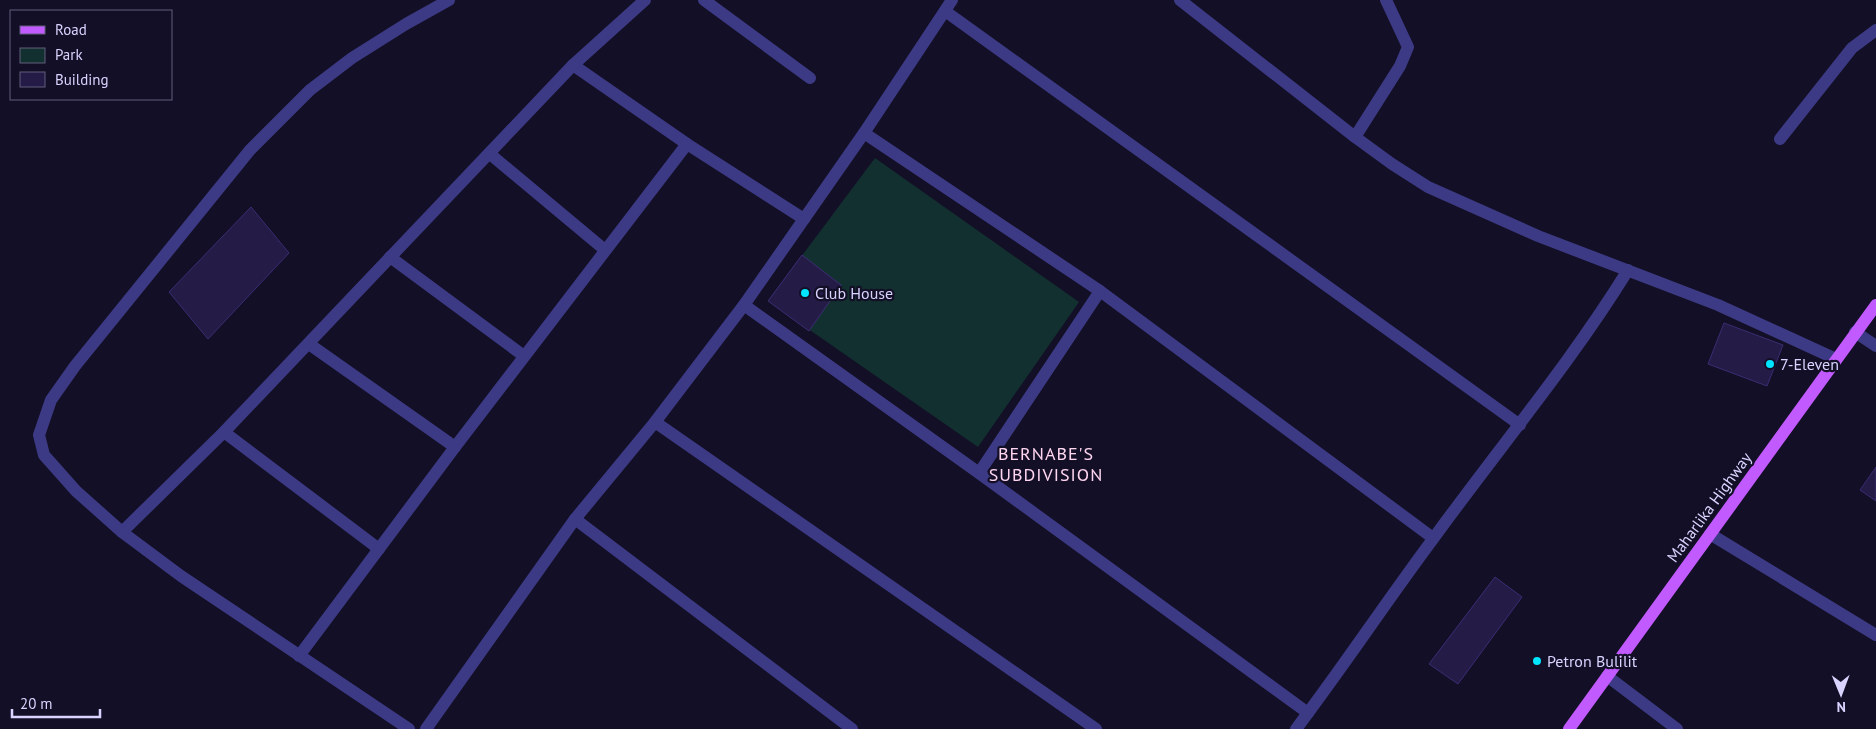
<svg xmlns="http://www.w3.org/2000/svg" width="1876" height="729" font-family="'PT Sans',sans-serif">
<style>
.green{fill:#12302f}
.building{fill:#241b47;stroke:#3b2d73}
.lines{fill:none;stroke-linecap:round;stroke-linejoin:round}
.lane{stroke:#3d3a85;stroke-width:12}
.street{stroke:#3d3a85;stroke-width:12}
.primary{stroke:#c25bff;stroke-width:12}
.poi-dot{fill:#00e5ff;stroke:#130f26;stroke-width:2}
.labels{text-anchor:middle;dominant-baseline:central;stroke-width:4.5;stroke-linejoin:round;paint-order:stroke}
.poi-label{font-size:16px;fill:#d9d4ff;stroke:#130f26;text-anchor:start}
.street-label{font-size:16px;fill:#d9d4ff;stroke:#130f26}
.neighbourhood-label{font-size:18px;letter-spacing:1px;fill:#ffd6f0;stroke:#130f26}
</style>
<rect width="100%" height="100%" fill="#130f26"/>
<path class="green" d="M875 158 1079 302 978 447 768 301Z"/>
<g class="building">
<path d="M251 207 289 253 208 339 169 292Z"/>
<path d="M802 255 841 285 809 331 768 301Z"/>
<path d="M1724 323 1783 345 1767 386 1708 364Z"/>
<path d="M1876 467V501L1860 490Z"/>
<path d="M1495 577 1522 597 1458 684 1429 664Z"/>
</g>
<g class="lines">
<g class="lane">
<path d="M704 0 810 78"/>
<path d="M1780 139 1852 48 1876 30"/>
<path d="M1855 332 1876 346"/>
<path d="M1710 534 1876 635"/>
<path d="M1607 676 1677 729"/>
</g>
<g class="street">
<path d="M1180 0 1355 137 1392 164 1428 187 1538 236 1718 305 1836 359"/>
<path d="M945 11 1520 425"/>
<path d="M573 65 687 144 804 219"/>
<path d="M864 133 1100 291 1433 538"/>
<path d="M1355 137 1400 66 1408 47 1386 0"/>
<path d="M490 154 605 250"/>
<path d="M390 257 524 356"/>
<path d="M744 305 979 473 1308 713"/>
<path d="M309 344 455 447"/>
<path d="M655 422 1096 729"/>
<path d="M224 432 379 549"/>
<path d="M979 473 1100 291"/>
<path d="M575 519 852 729"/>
<path d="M122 532 224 432 573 65 645 0"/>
<path d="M299 656 455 447 687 144"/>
<path d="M409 729 181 576 122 532 76 491 44 455 39 435 51 400 75 366 250 150 310 90 352 58 406 24 449 0"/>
<path d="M426 729 575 519 655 422 744 305 864 133 952 0"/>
<path d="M1296 729C1343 667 1386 602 1433 539 1498 449 1570 364 1628 270"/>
</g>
<path class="primary" d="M1569 729 1876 305"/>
</g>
<g class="poi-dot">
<circle cx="805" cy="293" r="5"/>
<circle cx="1770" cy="364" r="5"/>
<circle cx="1537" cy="661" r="5"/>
</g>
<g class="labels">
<g class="poi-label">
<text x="815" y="293">Club House</text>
<text x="1780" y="364">7-Eleven</text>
<text x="1547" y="661">Petron Bulilit</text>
</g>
<g class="street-label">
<text transform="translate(1709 507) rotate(-54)">Maharlika Highway</text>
</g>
<g class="neighbourhood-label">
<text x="1046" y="453">BERNABE'S<tspan x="1046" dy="21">SUBDIVISION</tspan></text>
</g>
</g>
<rect x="10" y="10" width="162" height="90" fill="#130f26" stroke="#625e7d"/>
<rect x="20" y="26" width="25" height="8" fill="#c25bff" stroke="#625e7d"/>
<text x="55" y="35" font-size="15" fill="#d9d4ff">Road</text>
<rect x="20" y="48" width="25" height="15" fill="#12302f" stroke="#625e7d"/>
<text x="55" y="60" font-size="15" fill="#d9d4ff">Park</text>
<rect x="20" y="72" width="25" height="15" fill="#241b47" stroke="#625e7d"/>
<text x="55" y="85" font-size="15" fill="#d9d4ff">Building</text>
<g transform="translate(1841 694) rotate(179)" stroke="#130f26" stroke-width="4" paint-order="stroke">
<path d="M0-4L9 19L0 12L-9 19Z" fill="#d9d4ff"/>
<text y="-8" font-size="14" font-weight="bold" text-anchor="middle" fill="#d9d4ff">N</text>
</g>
<path d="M12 709v8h88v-8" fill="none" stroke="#d9d4ff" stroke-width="2.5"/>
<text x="20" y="709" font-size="15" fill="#d9d4ff" stroke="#130f26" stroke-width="4" paint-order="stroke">20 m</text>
</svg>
